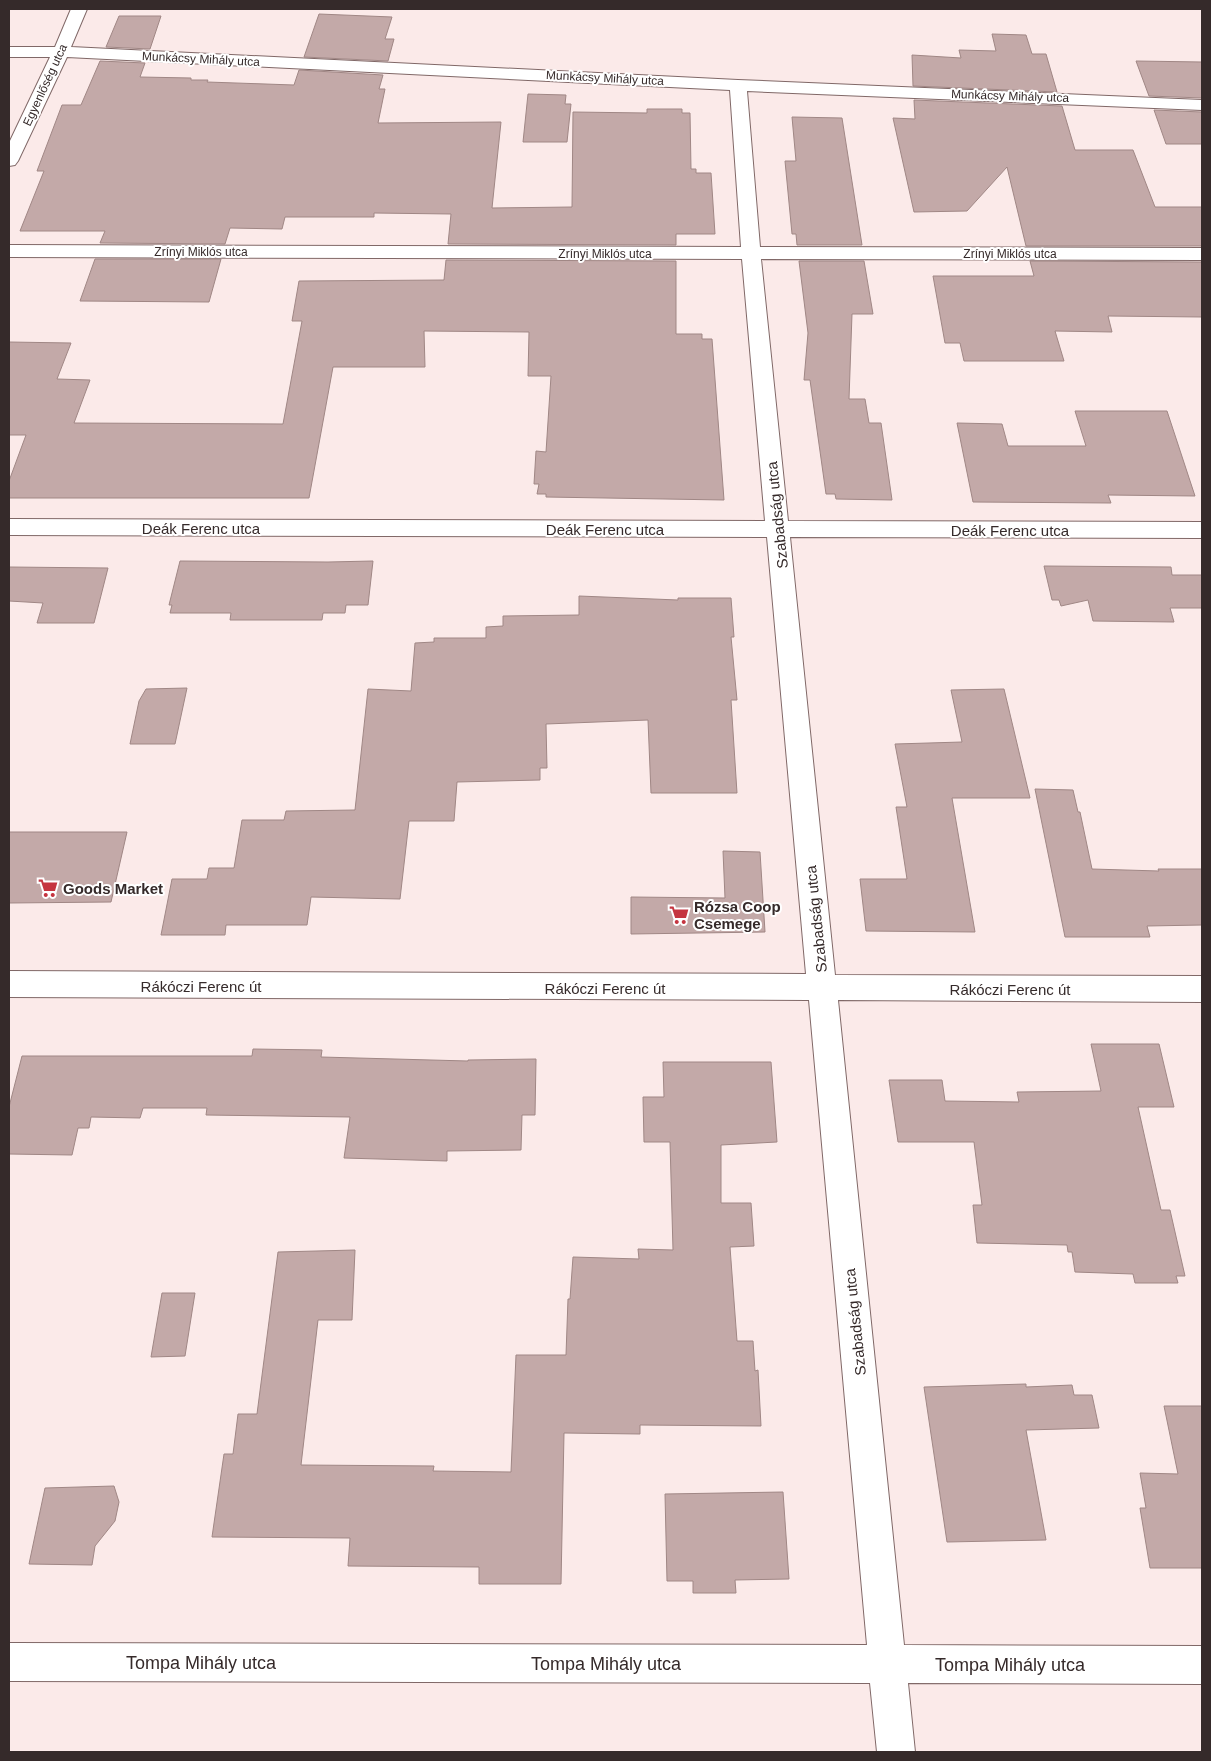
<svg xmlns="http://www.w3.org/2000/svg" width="1211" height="1761" font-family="Helvetica,sans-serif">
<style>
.building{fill:#c3a9a8;stroke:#a08785}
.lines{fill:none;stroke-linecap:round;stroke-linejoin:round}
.minor-casing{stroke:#806867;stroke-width:2}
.minor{fill:#fff;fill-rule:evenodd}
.labels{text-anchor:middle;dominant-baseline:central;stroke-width:4;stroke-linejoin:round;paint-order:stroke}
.far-street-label{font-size:12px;fill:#352a2a;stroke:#fff}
.street-label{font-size:15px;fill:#352a2a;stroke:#fff}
.poi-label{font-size:15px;font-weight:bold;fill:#352a2a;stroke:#fff;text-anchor:start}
.near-street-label{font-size:18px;fill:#352a2a;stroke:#fff}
</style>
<rect width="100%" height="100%" fill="#fbeae9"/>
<g class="building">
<path d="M319 14 392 17 385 39H394L388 61 304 57Z"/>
<path d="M119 16H161L150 49 106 47Z"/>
<path d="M992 34 1026 35 1032 54H1046L1057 92 913 86 912 55 961 58 959 50 996 51Z"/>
<path d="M100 61 145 63 140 77 191 78V80H208L207 82 294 85 299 70 383 75 379 89H385L378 123 501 122 492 208 572 207 573 112 647 113V109H682V113H690L691 169H696V173H711L715 234H676V245L448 244 451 214 374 213V217H285L282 229 230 228 225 244 100 243 105 231H20L44 171H37L62 105H81Z"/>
<path d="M1136 61 1202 62V98L1149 96Z"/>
<path d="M528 94 566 95 565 104H571L567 142H523Z"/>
<path d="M914 100 1062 106 1075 150H1133L1155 207H1202V246H1026L1007 167 967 211 914 212 893 118 915 119Z"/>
<path d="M1154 110 1202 112V144H1166Z"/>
<path d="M792 117 842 118 862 245H797L796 234H792L785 161H796Z"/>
<path d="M95 259H221L209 302 80 301Z"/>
<path d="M446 260 676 261V334H702V339H712L724 500 546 497V494H537L539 484H534L536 451 546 452 551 376H528L529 332 424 331 425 367H333L309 498H9V481L26 435H9V342L71 343 57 379 90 380 74 423 283 424 302 321H292L299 281 444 280Z"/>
<path d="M799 261H864L873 314H852L849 399H865L869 423H881L892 500 836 499 835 494H826L810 380H804L808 333Z"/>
<path d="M1030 261 1202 262V317L1108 316 1112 332 1055 331 1064 361H964L960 343H945L933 276H1034Z"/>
<path d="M1075 411H1167L1195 496 1108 495 1111 503 973 502 957 423 1002 424 1008 446H1086Z"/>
<path d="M180 561 328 562 373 561 368 605H346L345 613H323L322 620H230L231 613H170L172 605H169Z"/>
<path d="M1044 566 1171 567 1172 575H1202V608H1170L1174 622 1093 621 1088 600 1061 606 1059 600H1052Z"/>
<path d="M9 567 108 568 94 623H37L43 603 9 601Z"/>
<path d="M579 596 678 600V598H731L734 637H731L737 700H731L737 793H651L648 720 546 724 547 768H540V780L457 782 454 821H409L400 899 311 897 307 925H226L225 935H161L172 879H207L209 868H234L242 820H284L286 811 355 810 368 689 411 691 415 643 434 642V638H486V627L503 626V616L579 615Z"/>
<path d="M187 688 175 744H130L139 701 146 689Z"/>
<path d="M1004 689 1030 798H952L975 932 866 931 860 879H907L896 807H907L895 744 962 742 951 690Z"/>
<path d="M1035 789 1073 790 1078 812H1080L1092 869 1159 871 1158 869H1202V925L1147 926 1150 937H1065Z"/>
<path d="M9 832H127L111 902 9 903Z"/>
<path d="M723 851 760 852 765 932 631 934V897L725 898Z"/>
<path d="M1091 1044H1159L1174 1107H1138L1161 1210H1170L1185 1276H1176L1178 1283H1135L1133 1274 1075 1272 1072 1252H1068L1067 1245 977 1243 973 1205H982L974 1142H898L889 1080H942L945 1101 1019 1102 1017 1092 1101 1091Z"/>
<path d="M253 1049 322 1050 321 1057 468 1061V1060L536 1059 535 1115H522L521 1150 447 1151V1161L344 1158 350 1117 206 1115 207 1108H143L140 1118 91 1117 89 1128H78L72 1155 9 1154V1107L22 1056H252Z"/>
<path d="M663 1062H771L777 1142 721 1145V1203H751L754 1246 730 1247 737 1341H753L755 1371 758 1370 761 1426 640 1425V1434L564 1433 561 1584H479V1567L348 1566 350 1538 212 1537 224 1454H233L238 1414H257L278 1252 355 1250 352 1320H318L301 1465 434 1466 433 1471 511 1472 516 1355H566L568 1299H570L573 1257 639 1259 638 1249 673 1250 670 1142H644L643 1097H664Z"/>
<path d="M162 1293H195L185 1356 151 1357Z"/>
<path d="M1026 1384V1387L1072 1385 1074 1395H1092L1099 1428 1026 1430 1046 1540 947 1542 924 1387Z"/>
<path d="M1164 1406H1202V1568H1150L1140 1508H1146L1140 1473 1178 1474Z"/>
<path d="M114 1486 119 1502 115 1521 95 1546 92 1565 29 1564 45 1488Z"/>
<path d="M783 1492 789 1579 735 1580 736 1593H693V1581H667L665 1494Z"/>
</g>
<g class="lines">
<defs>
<path id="minor" d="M71 9H87L71 47 738 80 1202 100V110L747 91 760 247 1202 248V260L761 259 788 521 1202 522V538L790 537 835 975 1202 976V1002L838 1000 904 1645 1202 1646V1684L908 1683 915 1752H877L870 1683 9 1681V1643L867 1645 809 1000 9 997V971L806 974 767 537 9 535V519L765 521 742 259 9 257V245L741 247 730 90 67 57 18 161 15 165 9 166V143L50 57H9V47H55Z"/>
</defs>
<use href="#minor" class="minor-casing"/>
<use href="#minor" class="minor"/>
</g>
<defs>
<symbol id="supermarket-bare" viewBox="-9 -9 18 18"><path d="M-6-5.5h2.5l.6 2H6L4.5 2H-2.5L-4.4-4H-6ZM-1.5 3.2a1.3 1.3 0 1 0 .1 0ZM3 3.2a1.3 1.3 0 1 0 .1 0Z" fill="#c53540" stroke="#fff" stroke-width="2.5" paint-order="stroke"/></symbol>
</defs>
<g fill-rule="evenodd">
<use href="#supermarket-bare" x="34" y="874" width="28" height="28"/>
<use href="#supermarket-bare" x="665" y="901" width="28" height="28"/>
</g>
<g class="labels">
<g class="far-street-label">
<text transform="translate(201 59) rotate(3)">Munkácsy Mihály utca</text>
<text transform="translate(605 78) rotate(3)">Munkácsy Mihály utca</text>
<text transform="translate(45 85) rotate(-65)">Egyenlőség utca</text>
<text transform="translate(1010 96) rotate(2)">Munkácsy Mihály utca</text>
<text x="201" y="252">Zrínyi Miklós utca</text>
<text x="605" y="254">Zrínyi Miklós utca</text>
<text x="1010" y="254">Zrínyi Miklós utca</text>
</g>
<g class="street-label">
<text transform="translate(777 515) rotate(-96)">Szabadság utca</text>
<text x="201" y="528">Deák Ferenc utca</text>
<text x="605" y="529">Deák Ferenc utca</text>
<text x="1010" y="530">Deák Ferenc utca</text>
<text transform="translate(816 919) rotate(-96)">Szabadság utca</text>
<text x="201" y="986">Rákóczi Ferenc út</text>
<text x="605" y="988">Rákóczi Ferenc út</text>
<text x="1010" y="989">Rákóczi Ferenc út</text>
<text transform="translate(855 1322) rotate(-96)">Szabadság utca</text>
</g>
<g class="poi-label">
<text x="63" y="888">Goods Market</text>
<text x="694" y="906">Rózsa Coop<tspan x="694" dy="17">Csemege</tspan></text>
</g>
<g class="near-street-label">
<text x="201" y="1663">Tompa Mihály utca</text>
<text x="606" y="1664">Tompa Mihály utca</text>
<text x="1010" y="1665">Tompa Mihály utca</text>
</g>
</g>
<rect width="1211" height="1761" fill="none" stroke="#352a2a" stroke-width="20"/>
</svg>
